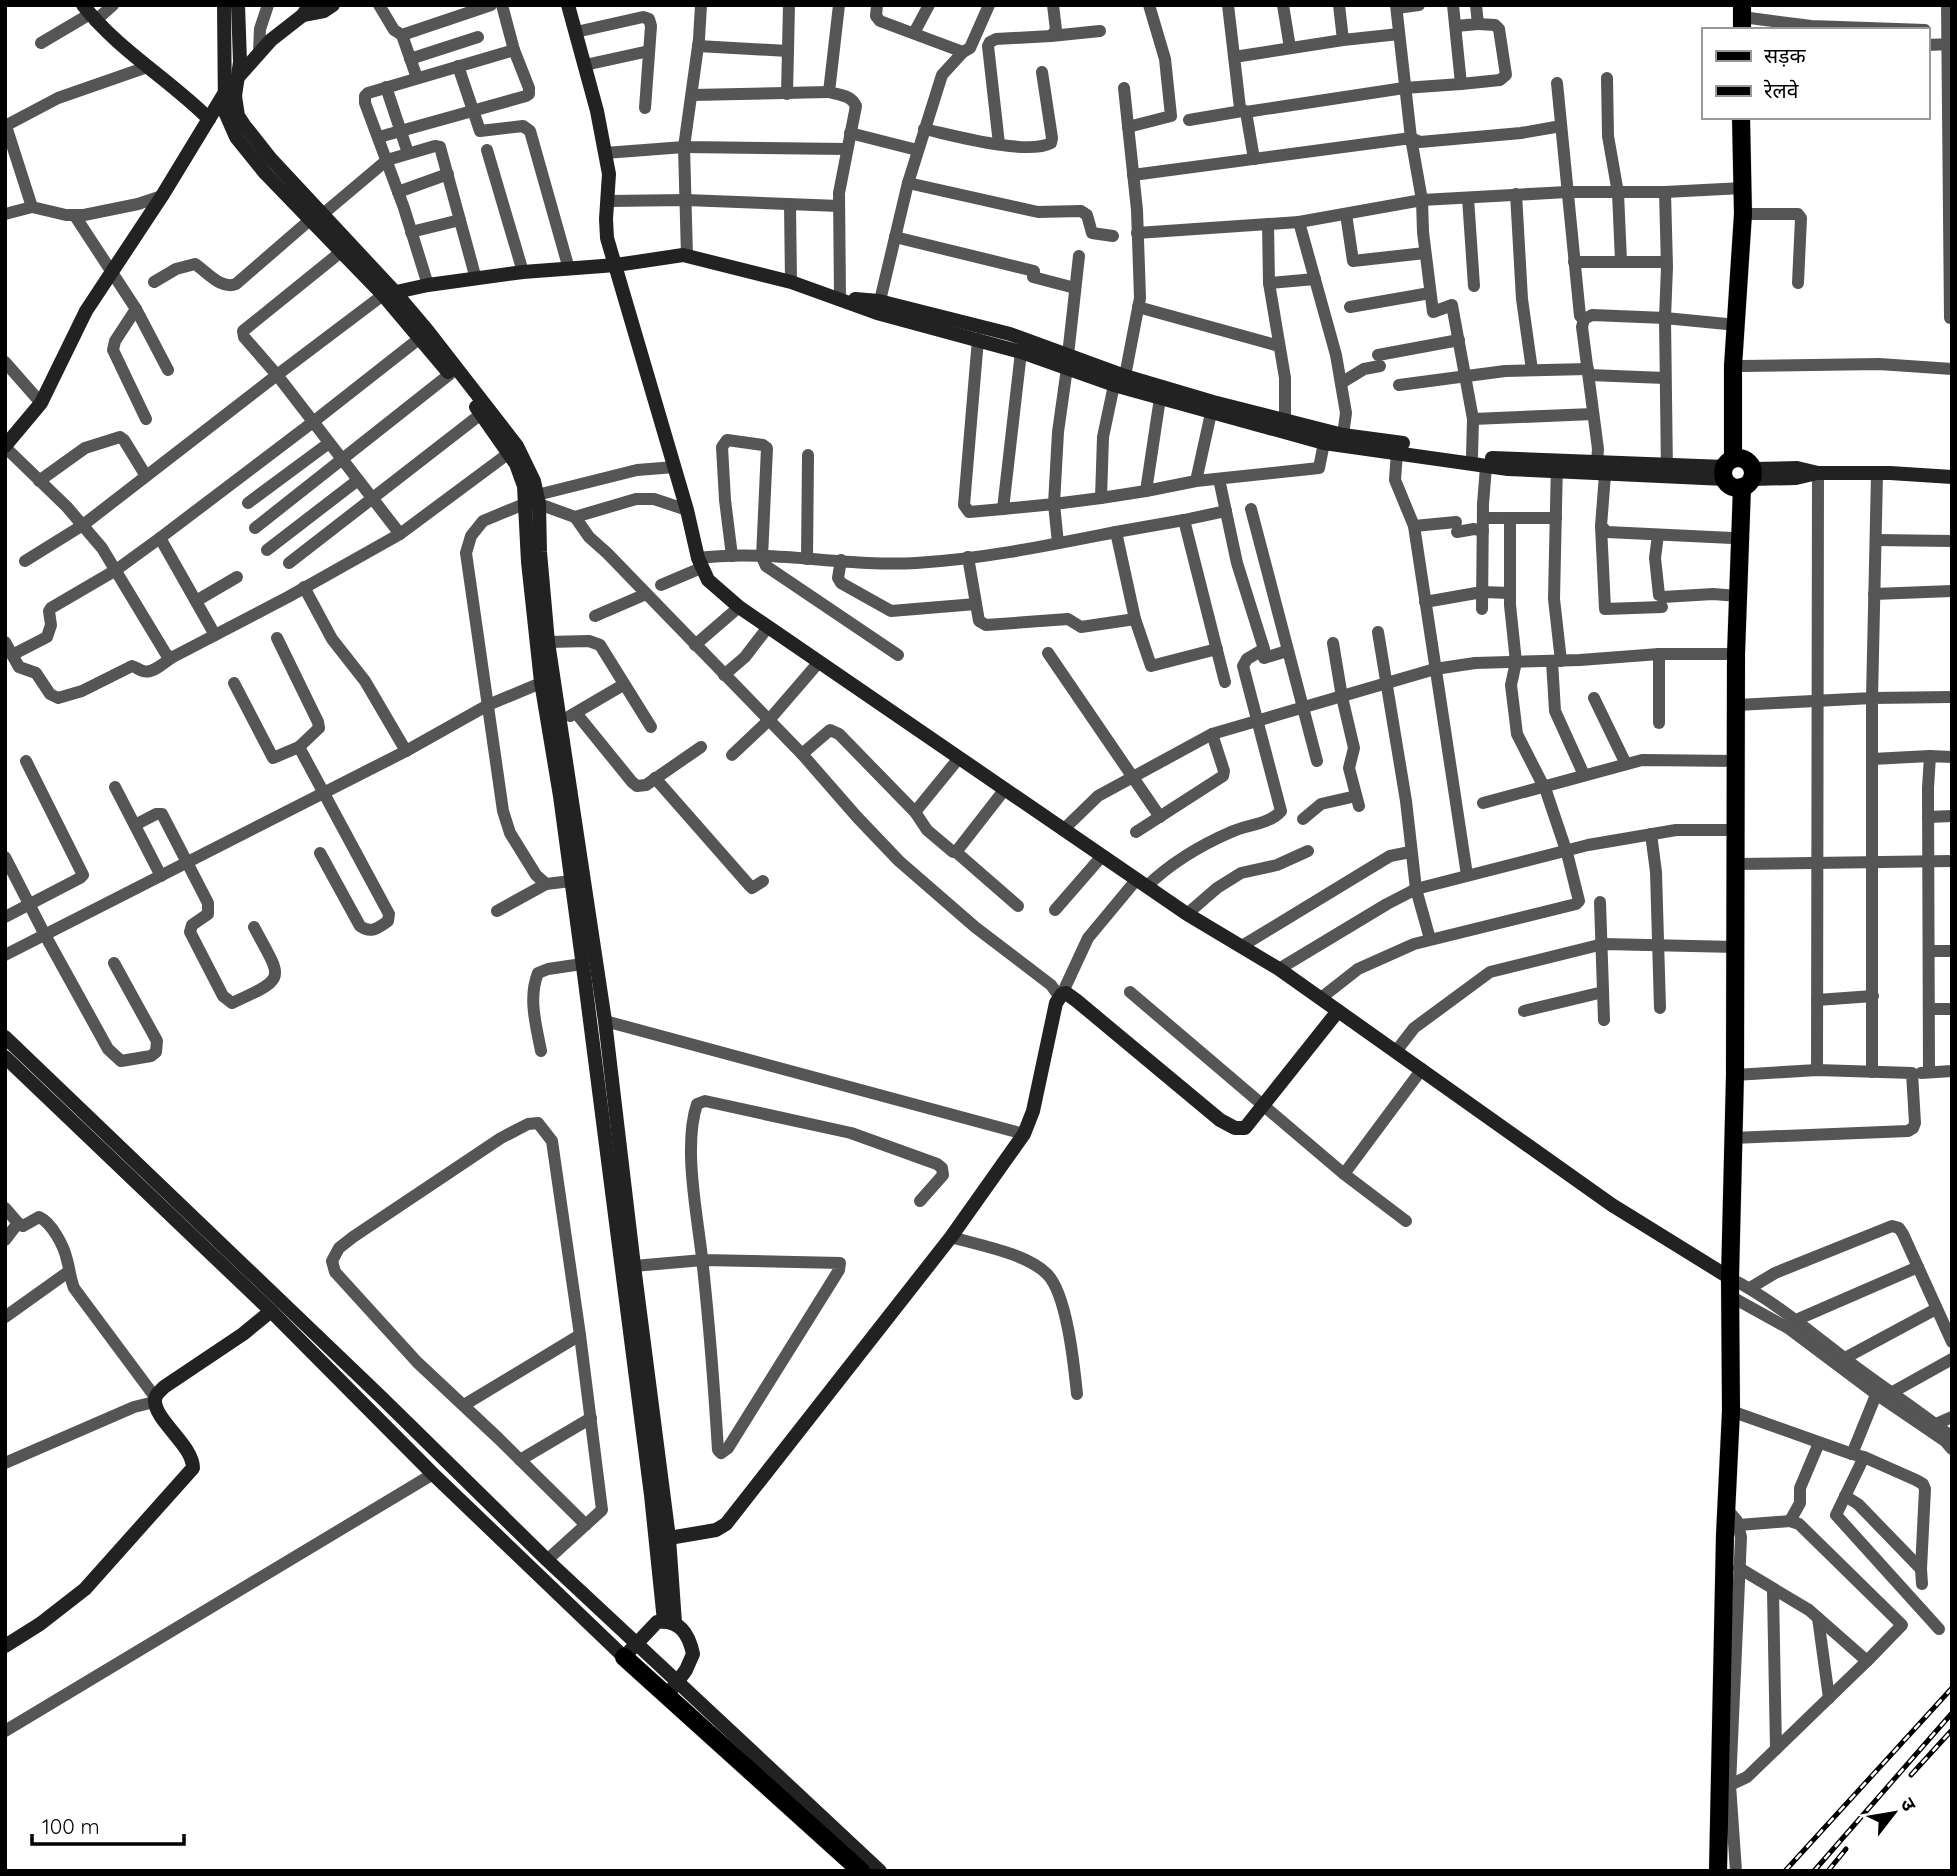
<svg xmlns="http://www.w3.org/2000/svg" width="1957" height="1876" font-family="Quicksand,'Noto Sans Devanagari',sans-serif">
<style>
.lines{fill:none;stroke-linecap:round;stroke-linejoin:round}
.primary-casing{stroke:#dbdbdb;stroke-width:19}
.street{stroke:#555;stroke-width:12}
.secondary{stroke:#222;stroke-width:14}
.primary{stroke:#000;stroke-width:18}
.rail-casing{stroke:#000;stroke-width:5}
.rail{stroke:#fff;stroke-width:2.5;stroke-dasharray:8;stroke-linecap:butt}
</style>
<rect width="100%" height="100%" fill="#fff"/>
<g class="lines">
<defs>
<g id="primary">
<path d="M1742 30V5"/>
<circle cx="1738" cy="473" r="15"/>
<path d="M1733 459V366L1743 214 1741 117"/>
<path d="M624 1657 861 1871"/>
<path d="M1718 1871 1725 1535 1731 1411 1730 1278 1735 1075 1736 654 1742 487"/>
</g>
</defs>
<use href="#primary" class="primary-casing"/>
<g class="street">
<path d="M379 5 394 30 402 35 491 5"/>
<path d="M701 5 699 39 684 147 847 149"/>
<path d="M839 5 829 92C840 95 851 95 856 106L839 193 840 298"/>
<path d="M877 5 876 16 880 21 963 52"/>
<path d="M1228 5 1240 108 1246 112 1404 88 1461 84 1453 5"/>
<path d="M1283 5 1290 48"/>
<path d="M1339 5 1343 40 1399 34"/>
<path d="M1396 5 1411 138 1420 142 1521 133 1561 126"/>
<path d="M1947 5 1950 318"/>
<path d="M1397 8 1419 5"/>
<path d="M1742 17 1811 26 1925 30"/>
<path d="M95 21 113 5"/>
<path d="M1456 26 1478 24 1476 5"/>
<path d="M576 32 643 17 649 19 651 26 645 108"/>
<path d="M914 33 929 5"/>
<path d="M402 35 417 78"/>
<path d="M1051 36 1100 31"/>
<path d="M41 43 90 14"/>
<path d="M1927 45 1952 44"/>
<path d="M698 46 788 51"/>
<path d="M259 52 260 29 268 5"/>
<path d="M1234 57 1343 40"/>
<path d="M410 59 478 37"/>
<path d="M585 65 649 51"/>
<path d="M458 66 480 131 523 126 530 131 569 269"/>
<path d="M1607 78 1608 136 1618 193 1621 261"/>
<path d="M1557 83 1580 316 1584 319"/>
<path d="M1461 84 1500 80 1506 75 1499 29 1495 25 1478 24"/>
<path d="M386 87 408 153"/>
<path d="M1124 88 1137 210 1140 298 1125 376"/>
<path d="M787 94 789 5"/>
<path d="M692 95 829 92"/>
<path d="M1246 112 1254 159"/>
<path d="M1189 120 1242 111"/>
<path d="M5 126 58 98 147 67"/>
<path d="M6 126 32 207"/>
<path d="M1128 127 1171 116 1165 59 1149 5"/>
<path d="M924 129C952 135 1027 156 1051 143L1052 138 1042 72"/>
<path d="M850 133 917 150"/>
<path d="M379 137 526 96 529 94V88L514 50"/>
<path d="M999 144 988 46 990 42 996 39 1051 36 1056 30 1053 5"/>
<path d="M487 150 523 272"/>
<path d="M605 153 684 147 687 256"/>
<path d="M1133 175 1411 138 1422 200 1423 232 1433 312 1452 305 1473 419 1472 456"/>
<path d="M908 183 1038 212 1081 211 1087 215 1092 233 1113 236"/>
<path d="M398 192 448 174"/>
<path d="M1516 194 1522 299 1532 370"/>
<path d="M1468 198 1474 286"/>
<path d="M608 201 686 200 839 206"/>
<path d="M790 204 791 282"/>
<path d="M5 214 32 207 66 215H84L138 204 162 196"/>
<path d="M323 214 387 160 435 146 440 147 476 279"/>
<path d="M1346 214 1353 261 1425 253"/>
<path d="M1743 214H1798L1801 218 1798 283"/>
<path d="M75 216 136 309 168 370"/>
<path d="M1268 224 1269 283 1285 378V420"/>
<path d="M411 232 460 220"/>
<path d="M1137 233 1299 222"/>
<path d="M895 237 1034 271"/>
<path d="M1574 262H1666"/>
<path d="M1033 277 1075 288"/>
<path d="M154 282 176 269 195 264C207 272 221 290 236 284L311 219"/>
<path d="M1269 283 1315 279"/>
<path d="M428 285 404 208 365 103V96L368 93 514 50 502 5"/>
<path d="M383 295 277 375 400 534"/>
<path d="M1138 307 1279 346"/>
<path d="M1350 307 1430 293"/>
<path d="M136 309 115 341 113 350 146 419"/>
<path d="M878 309 908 183 942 75 963 52 970 48 989 5"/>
<path d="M978 339 964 505 969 512 1003 509"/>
<path d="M1021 352 1003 509 1054 504 1058 543"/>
<path d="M1068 355 1079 256"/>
<path d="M1378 355 1459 340"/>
<path d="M5 362 41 403"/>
<path d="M1742 366 1879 364 1952 369"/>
<path d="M1067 368 1058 432 1054 504 1101 498"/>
<path d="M1589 375 1665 378"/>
<path d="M1341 383 1364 369 1380 366"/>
<path d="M1114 385 1103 437 1101 498 1146 491"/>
<path d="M1399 385 1505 371 1588 369"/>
<path d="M1160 398 1146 491 1196 481 1211 413"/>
<path d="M1473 419 1593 414"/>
<path d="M1343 435 1346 413 1336 355 1299 222 1422 200 1567 192H1665L1743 188"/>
<path d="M5 447 67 507 102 548 166 654 171 658 288 597 400 534 509 453"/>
<path d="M1397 452 1395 480 1414 526 1467 875"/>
<path d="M1557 462 1554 599 1561 661"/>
<path d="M1597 463 1598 449 1582 327 1584 319 1592 315 1665 318 1667 267 1665 192"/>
<path d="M1667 473 1665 318 1737 325"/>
<path d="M1605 475 1601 526 1607 532 1732 538"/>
<path d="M39 481 85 448 120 437 124 440 146 476"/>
<path d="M1196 481 1319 468 1324 443"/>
<path d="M537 495 637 470 675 467"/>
<path d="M248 503 329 443"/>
<path d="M1251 509 1317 761"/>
<path d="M575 517 589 537 607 553 802 754 857 817 899 861 975 927 1051 985 1059 996"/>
<path d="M1483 518H1556"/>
<path d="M1414 526 1456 522"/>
<path d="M1601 526 1605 609 1662 607"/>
<path d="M255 528 450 374"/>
<path d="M1116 532 1184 520"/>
<path d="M1457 532 1474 529 1483 531"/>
<path d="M1658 535 1655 558 1659 595 1663 597 1713 594 1738 596"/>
<path d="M160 538 215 635"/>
<path d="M1876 540 1952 541"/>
<path d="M267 550 358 480"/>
<path d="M732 556 725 500 722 447 727 440 763 445 767 448 762 557 766 566 898 655"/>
<path d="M968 557 979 621 986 625 1068 619 1081 627 1135 619"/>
<path d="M698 558C770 549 844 567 916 563 983 559 1050 545 1116 532L1135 619 1151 666 1217 649"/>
<path d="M807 559 808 455"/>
<path d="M841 560 838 578 841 583 891 611 976 604"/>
<path d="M25 561 83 525 277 375 244 337 243 331 342 251"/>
<path d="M289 563 481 414"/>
<path d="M661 585 701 568"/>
<path d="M304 587 332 639 365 681 406 751"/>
<path d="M1874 594 1952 591"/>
<path d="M196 601 237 577"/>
<path d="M1425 602 1482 592 1510 593"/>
<path d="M1482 609 1483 504 1486 467"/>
<path d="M595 616 646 594"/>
<path d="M1378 632 1406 801 1416 889 1430 939"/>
<path d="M277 638 318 722 319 728 299 747 389 914 388 921C378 928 371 934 360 926L320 853"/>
<path d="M5 642 19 667 36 673 50 694 58 698 82 691 132 666C136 667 139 670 143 671 152 674 164 663 171 658"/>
<path d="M548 642 589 641 600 645 651 727"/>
<path d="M1333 643 1342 697 1354 748 1349 768 1359 806"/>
<path d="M695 645 739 607"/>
<path d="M1048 653 1160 817"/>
<path d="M1659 654V723"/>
<path d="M12 655 47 637 51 625 49 611 51 608 116 570 160 538 313 422 420 338"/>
<path d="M1264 658 1287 651"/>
<path d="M1552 661 1555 711 1584 775"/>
<path d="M724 675 745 657 768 627"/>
<path d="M1225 682 1184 520 1226 511"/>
<path d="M234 683 273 758 299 747"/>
<path d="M1594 698 1626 764"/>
<path d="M1737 705 1872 698 1877 475"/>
<path d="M576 713 632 782 637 786 646 785 701 747"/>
<path d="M570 716 623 685"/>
<path d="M802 754 830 730 839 734 915 812 927 830 953 852H956L1005 789"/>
<path d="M732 755 769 720 819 662"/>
<path d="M1872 759 1930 756"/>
<path d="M655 778 749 885 752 888 763 881"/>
<path d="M115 787 161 876"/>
<path d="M1483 803 1642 760 1736 761"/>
<path d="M915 812 959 758"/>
<path d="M1928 817 1952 816"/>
<path d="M1303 819 1321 804 1356 796"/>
<path d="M135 825 156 814H162L208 903V914L192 925 190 932 223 996 232 1003C289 977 282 980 254 927"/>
<path d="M1063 830 1098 796 1212 734 1435 669 1475 663 1580 660 1659 654H1736"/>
<path d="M1136 832 1223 776 1224 771 1212 734"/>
<path d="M1651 834 1656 872 1660 1008"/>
<path d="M956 852 1018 906"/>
<path d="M5 857 45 935 108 1049 121 1061 151 1056 156 1052 157 1041 114 963"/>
<path d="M1737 864 1952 861"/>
<path d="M571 881 546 884 536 875 510 833 503 811 466 553 471 536 483 521 524 504H539L575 517 636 499H654L687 510"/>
<path d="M1147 886C1171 863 1201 845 1231 832 1246 825 1270 824 1281 811L1243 666 1247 659 1264 649 1237 563 1219 479"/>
<path d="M1600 902 1604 1020"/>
<path d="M1055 910 1102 856"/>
<path d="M497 911 546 884"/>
<path d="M1187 914 1217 888 1241 873 1277 865 1308 851"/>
<path d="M5 917 80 878 83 875 26 761"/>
<path d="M1242 946 1390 856 1410 852"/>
<path d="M1930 951H1952"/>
<path d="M5 955 406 751 488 705 548 680"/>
<path d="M1279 969 1387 904 1416 889 1588 845 1676 830H1736"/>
<path d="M1130 992 1344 1174 1422 1069"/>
<path d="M1062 994 1088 938 1137 879"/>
<path d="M1321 998 1358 969 1414 944 1576 904 1579 901 1567 853 1546 791 1517 734 1511 685 1516 662 1510 605V518"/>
<path d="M1817 1000 1873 996"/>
<path d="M1929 1009H1952"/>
<path d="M1524 1011 1603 992"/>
<path d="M605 1021 1024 1134"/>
<path d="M1397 1050 1414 1028 1490 972 1603 944 1736 947"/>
<path d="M541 1051C536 1025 528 998 538 973L548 969 582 964"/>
<path d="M1817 1070 1818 473"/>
<path d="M1872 1072V698L1952 697"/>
<path d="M1929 1072 1928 788 1930 756 1952 757"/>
<path d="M1921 1073 1952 1071"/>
<path d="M1733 1138 1908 1131 1913 1128 1915 1123 1912 1073 1817 1070 1735 1075"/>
<path d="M1344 1174 1406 1221"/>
<path d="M5 1208 18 1223 23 1226 39 1217C52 1223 64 1246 67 1260 70 1270 70 1278 74 1288L155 1397"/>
<path d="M951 1237C978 1245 1026 1253 1047 1274 1067 1294 1074 1365 1077 1394"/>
<path d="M5 1240 18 1223"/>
<path d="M634 1266 703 1260 840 1263 839 1270 728 1448 721 1453 718 1450C714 1385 709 1321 702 1258 697 1213 683 1146 697 1104L705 1101 851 1133 937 1164 942 1168 943 1175 920 1201"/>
<path d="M1730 1278C1773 1300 1809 1331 1848 1361 1882 1387 1918 1410 1952 1437"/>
<path d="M1750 1288 1775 1273 1892 1226 1899 1228 1903 1234 1952 1342"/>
<path d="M1730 1296 1788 1328 1876 1394 1945 1441 1952 1449"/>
<path d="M5 1317 68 1272"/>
<path d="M1796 1320 1918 1267"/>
<path d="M1845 1358 1936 1309"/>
<path d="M1880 1385 1852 1454 1864 1457 1836 1515 1939 1629"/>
<path d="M1891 1393 1952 1359"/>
<path d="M464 1405 580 1335"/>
<path d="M1731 1411 1852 1454"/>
<path d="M1936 1424 1952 1417"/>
<path d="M1864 1457 1916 1480 1923 1484 1925 1489 1921 1569 1922 1584"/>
<path d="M520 1460 591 1418"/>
<path d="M5 1463 134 1407 154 1402"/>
<path d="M1845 1496 1858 1504 1921 1569"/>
<path d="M1726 1508 1737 1521 1741 1537 1730 1785 1736 1871"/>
<path d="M1790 1521 1800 1503V1488L1819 1443"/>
<path d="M1739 1525 1790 1521 1799 1524 1902 1625 1867 1661"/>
<path d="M547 1560 602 1510 580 1335 552 1141 538 1123 528 1124 501 1138 353 1237 339 1248 332 1261 335 1272 417 1362 498 1438 586 1525"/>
<path d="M1773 1591 1776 1749"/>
<path d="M1818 1618 1829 1698"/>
<path d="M5 1731 433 1474"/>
<path d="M1730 1785 1747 1777 1867 1661 1809 1610 1739 1568"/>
</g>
<g class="secondary">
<path d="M83 5C118 50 169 79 209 119"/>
<path d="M224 5 225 112 236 137 265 173 383 295 448 372"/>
<path d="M238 5 240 62 235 96 238 116 244 125 271 159 394 291 427 330 517 446 534 481 539 504 540 552 548 642 605 1021 634 1266 669 1538 675 1623"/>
<path d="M568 5 597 111 609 174 606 219 607 238 687 510 698 558 708 580 739 607 1187 914 1279 969 1612 1205 1730 1278"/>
<path d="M303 15 324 11 333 5"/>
<path d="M239 76 271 40 303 15 309 5"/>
<path d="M387 294 428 285 523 272 616 265 683 255 791 282 877 313 1021 352 1114 385 1324 443 1508 469 1725 479"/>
<path d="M855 299 879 301 1010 334 1125 376 1213 402 1343 435 1403 443"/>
<path d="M476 407 516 464 524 486 528 562 541 682 560 796 584 974 651 1495 664 1621"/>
<path d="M5 446 41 403 86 311 162 196 224 94"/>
<path d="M1492 458 1725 467"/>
<path d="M1752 469 1797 468 1818 473H1890L1952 477"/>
<path d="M1752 479 1796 478 1813 474"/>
<path d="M5 1037 382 1398 547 1560 880 1871"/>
<path d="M5 1057 271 1311 433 1474 624 1657 657 1622C680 1619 689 1635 693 1654L686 1670 672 1689"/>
<path d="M669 1538 716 1530 726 1524 951 1237 1024 1134 1033 1111 1056 1003 1062 994 1066 993 1077 1001 1220 1120 1235 1128H1245L1338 1011"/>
<path d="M5 1646 40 1624 85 1589 193 1468C193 1445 154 1420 155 1400 155 1395 160 1391 164 1387L243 1334 271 1311"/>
</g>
<use href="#primary" class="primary"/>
<defs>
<g id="rail">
<path d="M1911 1775 1952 1730"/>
<path d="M1785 1871 1952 1688"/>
<path d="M1814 1871 1952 1713"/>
<path d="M1828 1871 1846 1849"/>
</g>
</defs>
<use href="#rail" class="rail-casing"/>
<use href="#rail" class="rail"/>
</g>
<rect width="1957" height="1876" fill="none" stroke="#000000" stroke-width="14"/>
<rect x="1702" y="28" width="228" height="91" fill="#ffffff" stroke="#999999" stroke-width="2"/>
<rect x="1716" y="51" width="35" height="10" fill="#000000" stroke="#999999" stroke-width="2"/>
<text x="1764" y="63" font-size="21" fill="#000000">सड़क</text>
<rect x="1716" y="86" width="35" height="10" fill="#000000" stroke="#999999" stroke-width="2"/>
<text x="1764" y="98" font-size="21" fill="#000000">रेलवे</text>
<g transform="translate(1894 1813) rotate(59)" stroke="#ffffff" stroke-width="5" paint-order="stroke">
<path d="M0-5L12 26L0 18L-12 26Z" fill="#000000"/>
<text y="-10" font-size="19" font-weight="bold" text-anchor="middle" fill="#000000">उ</text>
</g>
<path d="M32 1834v10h152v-10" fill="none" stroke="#000000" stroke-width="3.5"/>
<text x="42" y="1834" font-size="21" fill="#000000" stroke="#ffffff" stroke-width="5" paint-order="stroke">100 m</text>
</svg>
